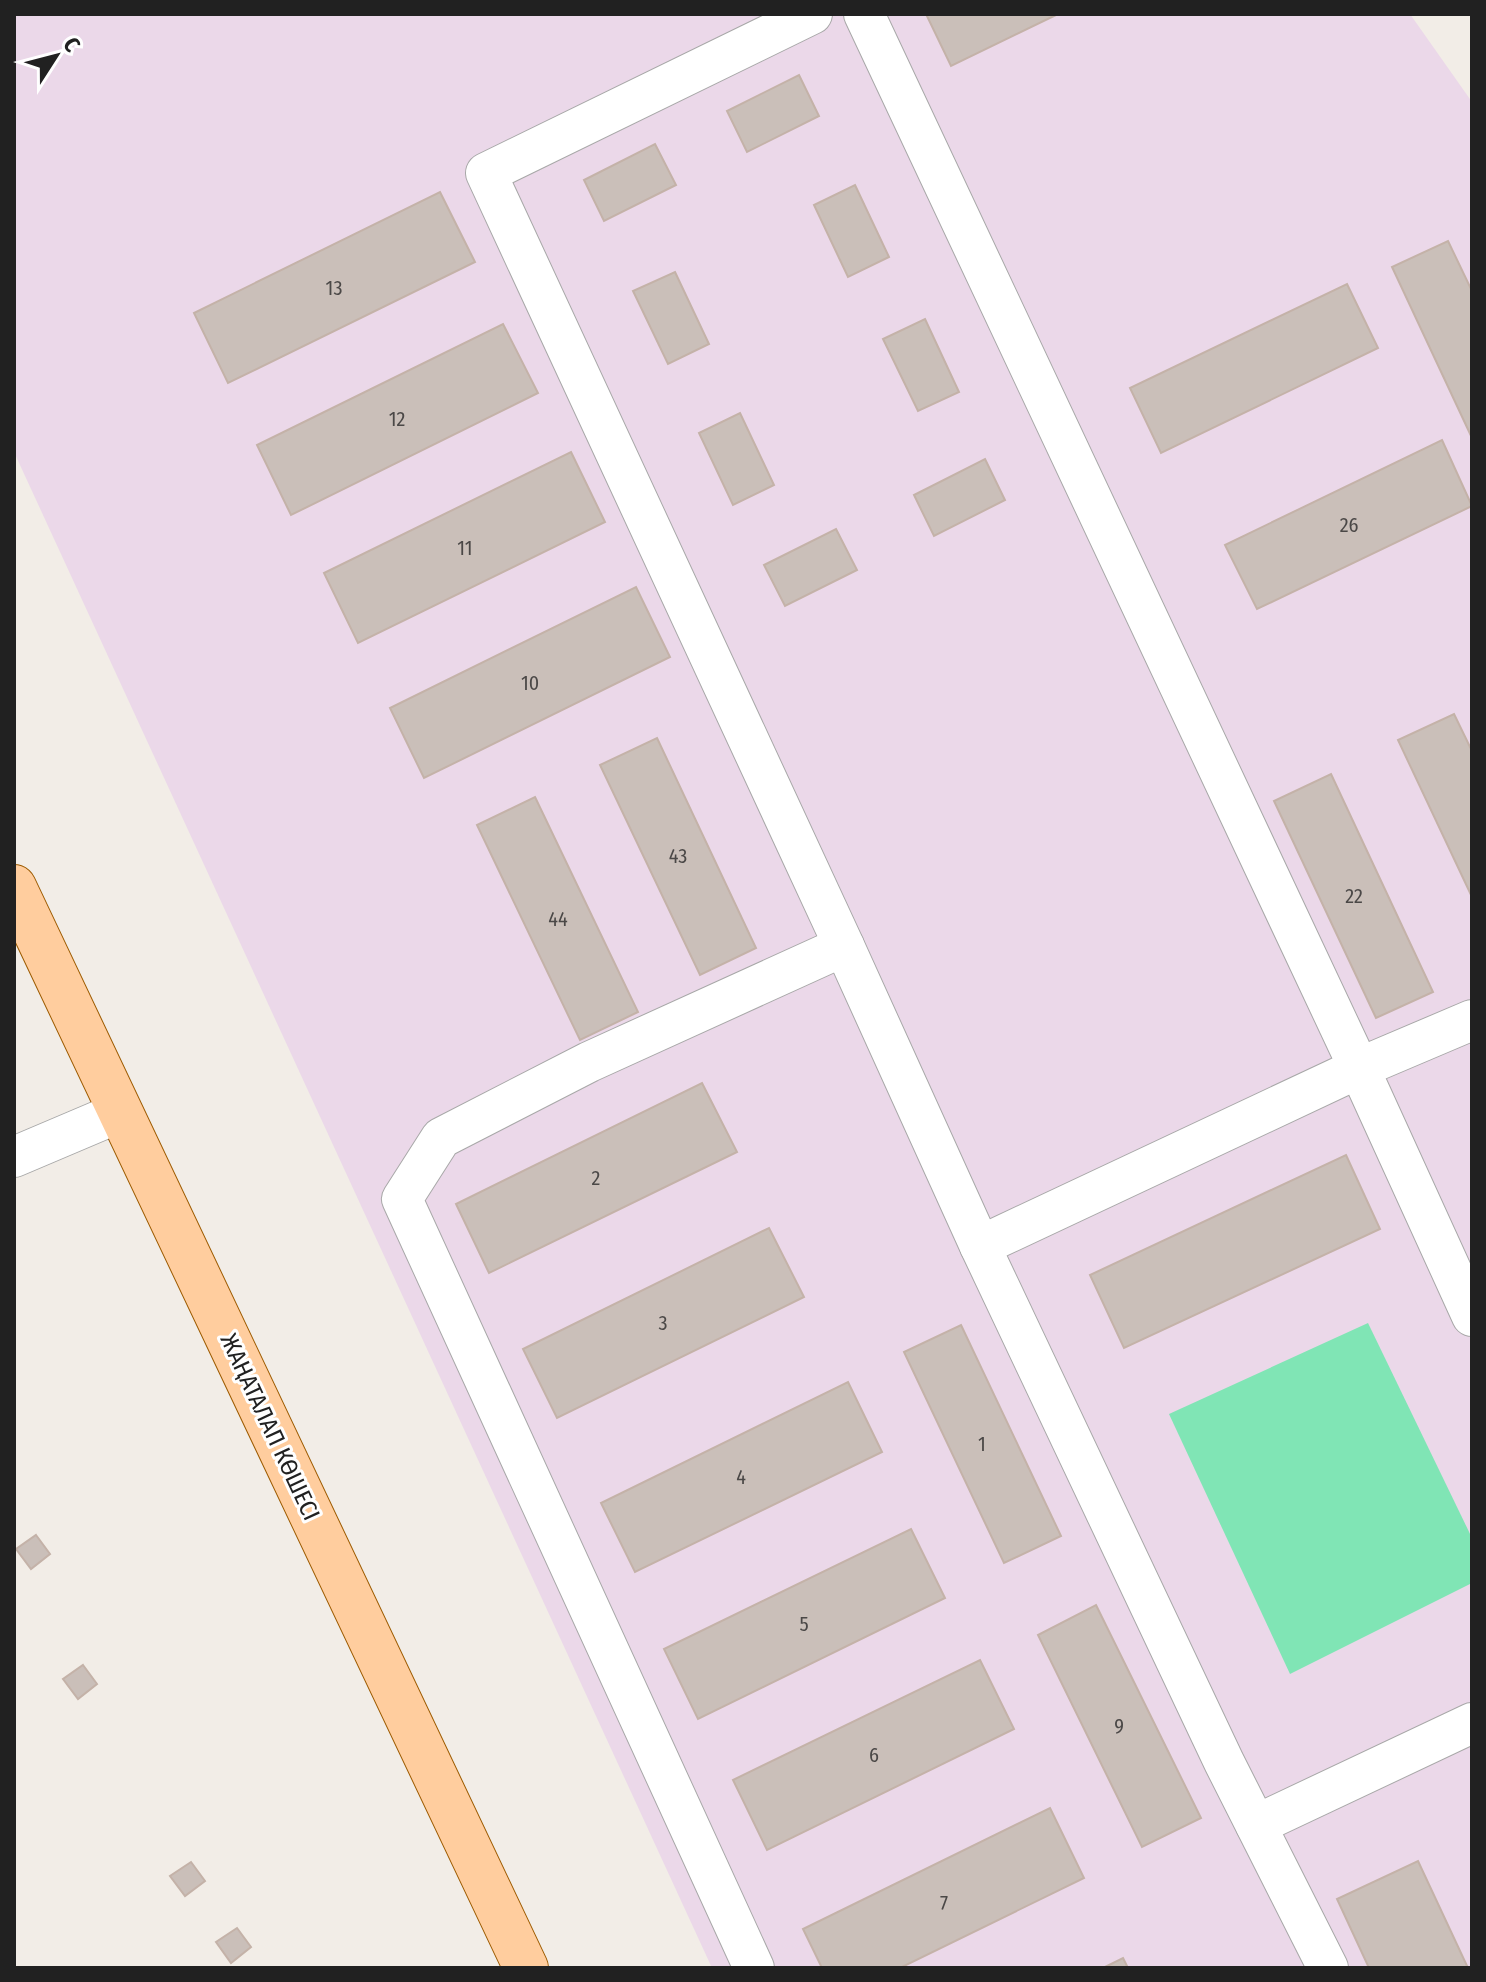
<svg xmlns="http://www.w3.org/2000/svg" width="1486" height="1982" font-family="'Fira Sans Condensed',sans-serif">
<style>
.industrial{fill:#ebd8e9}
.pitch{fill:#80e5b5}
.building{fill:#cabfb9;stroke:#c4b2a8;stroke-width:2}
.lines{fill:none;stroke-linecap:round;stroke-linejoin:round}
.minor-casing{stroke:#a8a8a8;stroke-width:42}
.major-casing{stroke:#9d5b00;stroke-width:46}
.minor{stroke:#fff;stroke-width:40}
.major{stroke:#ffcd9e;stroke-width:44}
.labels{text-anchor:middle;dominant-baseline:central;stroke-width:6;stroke-linejoin:round;paint-order:stroke}
.number-label{font-size:20px;fill:#4b4847}
.street-label{font-size:24px;fill:#212121;stroke:#fff}
</style>
<rect width="100%" height="100%" fill="#f2ede7"/>
<path class="industrial" d="M14 14H1410L1472 102V1968H712L14 452Z"/>
<path class="pitch" d="M1368 1323 1472 1538V1583L1290 1674 1169 1414Z"/>
<g class="building">
<path d="M926 14H1058L951 66Z"/>
<path d="M799 75 819 116 747 152 727 111Z"/>
<path d="M655 144 676 185 604 221 584 180Z"/>
<path d="M855 185 889 257 848 277 814 205Z"/>
<path d="M440 192 475 262 228 383 194 313Z"/>
<path d="M1448 241 1472 291V438L1392 267Z"/>
<path d="M675 272 709 344 668 364 633 291Z"/>
<path d="M1347 284 1378 348 1161 453 1130 388Z"/>
<path d="M925 319 959 392 918 411 883 339Z"/>
<path d="M503 324 538 393 291 515 257 445Z"/>
<path d="M740 413 774 485 733 505 699 433Z"/>
<path d="M1442 440 1472 506 1257 609 1225 545Z"/>
<path d="M571 452 605 522 358 643 324 573Z"/>
<path d="M985 459 1005 500 934 536 914 495Z"/>
<path d="M836 529 857 570 785 606 764 565Z"/>
<path d="M636 587 670 657 424 778 390 708Z"/>
<path d="M1454 714 1472 751V897L1398 740Z"/>
<path d="M657 738 756 948 700 975 600 765Z"/>
<path d="M1331 774 1433 992 1376 1018 1274 801Z"/>
<path d="M535 797 638 1012 580 1040 477 825Z"/>
<path d="M702 1083 737 1152 489 1273 456 1204Z"/>
<path d="M1346 1155 1380 1229 1124 1348 1090 1275Z"/>
<path d="M769 1228 804 1297 557 1418 523 1349Z"/>
<path d="M961 1325 1061 1536 1004 1563 904 1352Z"/>
<path d="M848 1382 882 1452 635 1572 601 1503Z"/>
<path d="M911 1529 945 1598 698 1719 664 1649Z"/>
<path d="M36 1535 50 1554 31 1569 16 1549Z"/>
<path d="M1096 1605 1201 1818 1142 1847 1038 1635Z"/>
<path d="M980 1660 1014 1729 767 1850 733 1780Z"/>
<path d="M83 1665 97 1684 78 1699 63 1679Z"/>
<path d="M1050 1808 1084 1878 900 1968H822L803 1929Z"/>
<path d="M1418 1861 1468 1968H1369L1337 1899Z"/>
<path d="M191 1862 205 1881 185 1896 170 1876Z"/>
<path d="M237 1928 251 1947 231 1963 216 1942Z"/>
<path d="M1123 1958 1128 1968H1103Z"/>
</g>
<g class="lines">
<defs>
<g id="minor">
<path d="M812 14 486 173 844 946 980 1246 1224 1762 1328 1968"/>
<path d="M864 14 1359 1068 1472 1020"/>
<path d="M14 1157 120 1112"/>
<path d="M980 1246 1359 1068 1472 1316"/>
<path d="M1256 1825 1472 1723"/>
<path d="M754 1968 402 1199 441 1138 589 1062 844 946"/>
</g>
<path id="major" d="M14 887 526 1968"/>
</defs>
<use href="#minor" class="minor-casing"/>
<use href="#major" class="major-casing"/>
<use href="#minor" class="minor"/>
<use href="#major" class="major"/>
</g>
<g class="labels">
<g class="number-label">
<text x="334" y="288">13</text>
<text x="397" y="419">12</text>
<text x="1349" y="525">26</text>
<text x="465" y="548">11</text>
<text x="530" y="683">10</text>
<text x="678" y="856">43</text>
<text x="1354" y="896">22</text>
<text x="558" y="919">44</text>
<text x="596" y="1178">2</text>
<text x="663" y="1323">3</text>
<text x="982" y="1444">1</text>
<text x="741" y="1477">4</text>
<text x="804" y="1624">5</text>
<text x="1119" y="1726">9</text>
<text x="874" y="1755">6</text>
<text x="944" y="1903">7</text>
</g>
<g class="street-label">
<text transform="translate(270 1427) rotate(65)">ЖАҢАТАЛАП КӨШЕСІ</text>
</g>
</g>
<rect width="1486" height="1982" fill="none" stroke="#212121" stroke-width="32"/>
<g transform="translate(56 56) rotate(54)" stroke="#ffffff" stroke-width="6" paint-order="stroke">
<path d="M0-6L14 30L0 20L-14 30Z" fill="#212121"/>
<text y="-12" font-size="22" font-weight="bold" text-anchor="middle" fill="#212121">С</text>
</g>
</svg>
